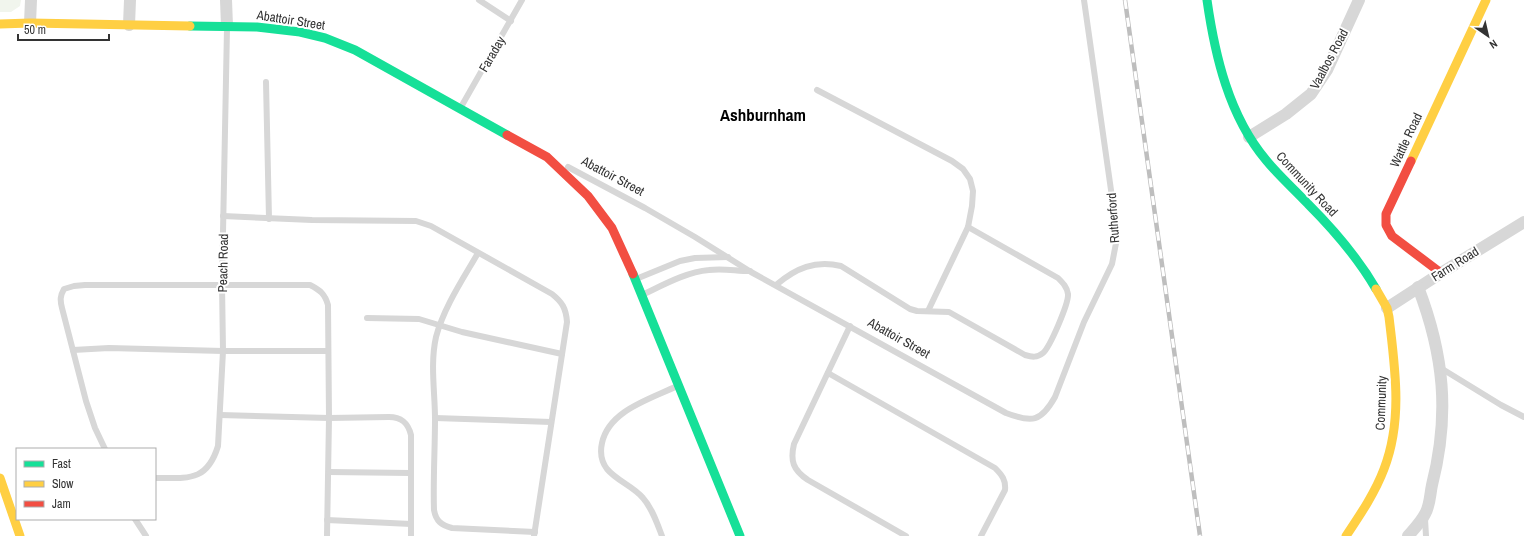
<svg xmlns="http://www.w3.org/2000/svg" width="1524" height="536" font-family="'Archivo Narrow',sans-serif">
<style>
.green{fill:#f1f5ed}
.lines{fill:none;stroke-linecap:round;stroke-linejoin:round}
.lane{stroke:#d7d7d7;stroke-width:6}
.street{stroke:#d7d7d7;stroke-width:12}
.fast{stroke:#16e098;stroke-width:9}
.slow{stroke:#ffcf43;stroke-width:9}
.jam{stroke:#f24e42;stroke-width:9}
.rail-casing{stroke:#bebebe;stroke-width:4.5}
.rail{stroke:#fff;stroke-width:3;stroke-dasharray:9;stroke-linecap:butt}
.labels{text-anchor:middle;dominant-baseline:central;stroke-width:4;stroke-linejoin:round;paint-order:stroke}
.street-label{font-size:13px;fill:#333;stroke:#fff}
.district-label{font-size:17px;font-weight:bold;fill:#000;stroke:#fff}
</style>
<rect width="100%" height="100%" fill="#fff"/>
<path class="green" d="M0 0H21L20 6 11 12H0Z"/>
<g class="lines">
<g class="lane">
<path d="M479 0 511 21"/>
<path d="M266 82 269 219"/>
<path d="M817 90 952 161 963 169 970 179 973 191 972 206 968 227 928 311"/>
<path d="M461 107 522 0"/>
<path d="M568 167 645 208 695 237 751 272 1006 413C1032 423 1041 422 1055 397L1084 322 1112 264 1117 238 1112 197 1084 0"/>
<path d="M223 216 312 220 416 221 431 226 552 294C562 302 566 308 567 322L534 536"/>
<path d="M478 253C463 279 444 307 436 337 430 364 435 392 435 419 435 449 433 480 434 510 436 521 441 525 452 528L535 532"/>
<path d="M636 279 680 261 695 258 728 257"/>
<path d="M776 285C796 268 815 260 841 266L910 309 917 311 949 312 1025 355C1032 357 1037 358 1043 353 1050 347 1069 303 1068 294 1067 287 1063 283 1058 278L968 227"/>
<path d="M642 295C663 285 686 272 709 270 723 268 736 271 750 271"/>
<path d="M367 318 419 319 462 332 562 354"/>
<path d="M850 326 794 444C790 461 793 470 808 480L906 536"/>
<path d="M73 350 109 348 223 351H328"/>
<path d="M1439 367 1501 405 1524 417"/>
<path d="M828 373 995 468C1002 475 1006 480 1005 490L981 536"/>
<path d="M220 415 329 418 389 417C402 417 408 423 411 435V536"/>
<path d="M435 418 551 422"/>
<path d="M105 449 95 428 86 401 62 308C60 300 60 296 64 289L74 286 85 285H310C320 290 325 294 328 305L329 418 327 536"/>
<path d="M329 472 410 473"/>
<path d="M155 478C188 478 207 482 218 446L223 351 222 284 227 28"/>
<path d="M135 519 146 536"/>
<path d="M1425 519 1426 536"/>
<path d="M327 520 411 524"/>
<path d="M662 536C657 523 652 508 643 498 633 486 617 481 607 469 601 461 600 452 602 443 609 410 651 399 677 386"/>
</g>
<g class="street">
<path d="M226 0 227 26"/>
<path d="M30 23 31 0"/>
<path d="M129 25 130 0"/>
<path d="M1249 137 1286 114 1311 94 1327 70 1359 0"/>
<path d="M1387 308 1441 273 1524 222"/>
<path d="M1408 536C1414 529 1421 522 1425 514 1430 506 1430 494 1432 485 1450 414 1444 355 1418 287"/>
</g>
<g class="fast">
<path d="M1207 0C1215 56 1229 116 1266 160 1279 176 1294 189 1308 204 1333 229 1358 258 1376 289"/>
<path d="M190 26 257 27 300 32 325 38 355 50 507 135"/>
<path d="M633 274 740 536"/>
</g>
<g class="slow">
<path d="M0 24 30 23 190 26"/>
<path d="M1411 161 1486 0"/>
<path d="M0 478 20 536"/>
<path d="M1346 536C1360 515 1375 493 1384 469 1403 420 1395 368 1389 317L1387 308 1376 289"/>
</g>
<g class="jam">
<path d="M507 135 547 157 588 196 612 228 633 274"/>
<path d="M1411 161 1386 214V225L1392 236 1441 273"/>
</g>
<defs>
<path id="rail" d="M1125 0 1200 536"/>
</defs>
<use href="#rail" class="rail-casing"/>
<use href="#rail" class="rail"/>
</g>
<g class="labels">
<g class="street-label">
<text transform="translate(291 20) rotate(9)">Abattoir Street</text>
<text transform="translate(492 54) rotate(-60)">Faraday</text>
<text transform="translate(1329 59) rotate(-62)">Vaalbos Road</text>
<text transform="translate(1406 140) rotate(-65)">Wattle Road</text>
<text transform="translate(613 176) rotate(28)">Abattoir Street</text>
<text transform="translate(1307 184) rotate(47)">Community Road</text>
<text transform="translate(1113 218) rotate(-94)">Rutherford</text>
<text transform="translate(223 263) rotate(-89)">Peach Road</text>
<text transform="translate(1455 264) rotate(-32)">Farm Road</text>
<text transform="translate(899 338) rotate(29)">Abattoir Street</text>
<text transform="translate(1381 403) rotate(-88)">Community</text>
</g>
<g class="district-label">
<text x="763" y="114">Ashburnham</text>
</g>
</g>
<rect x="16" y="448" width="140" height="72" fill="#ffffff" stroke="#adadad"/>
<rect x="24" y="461" width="20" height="6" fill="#16e098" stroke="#adadad"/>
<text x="52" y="468" font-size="12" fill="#333333">Fast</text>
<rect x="24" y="481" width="20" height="6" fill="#ffcf43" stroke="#adadad"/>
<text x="52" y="488" font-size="12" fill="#333333">Slow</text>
<rect x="24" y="501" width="20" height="6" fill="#f24e42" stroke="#adadad"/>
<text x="52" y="508" font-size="12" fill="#333333">Jam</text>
<g transform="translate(1488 36) rotate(146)" stroke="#ffffff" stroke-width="3" paint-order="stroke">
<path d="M0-3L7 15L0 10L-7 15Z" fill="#333333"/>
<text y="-6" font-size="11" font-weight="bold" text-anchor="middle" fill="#333333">N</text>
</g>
<path d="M18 34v6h91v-6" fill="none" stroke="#333333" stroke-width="2"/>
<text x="24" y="34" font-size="12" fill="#333333" stroke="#ffffff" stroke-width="3" paint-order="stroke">50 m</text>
</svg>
